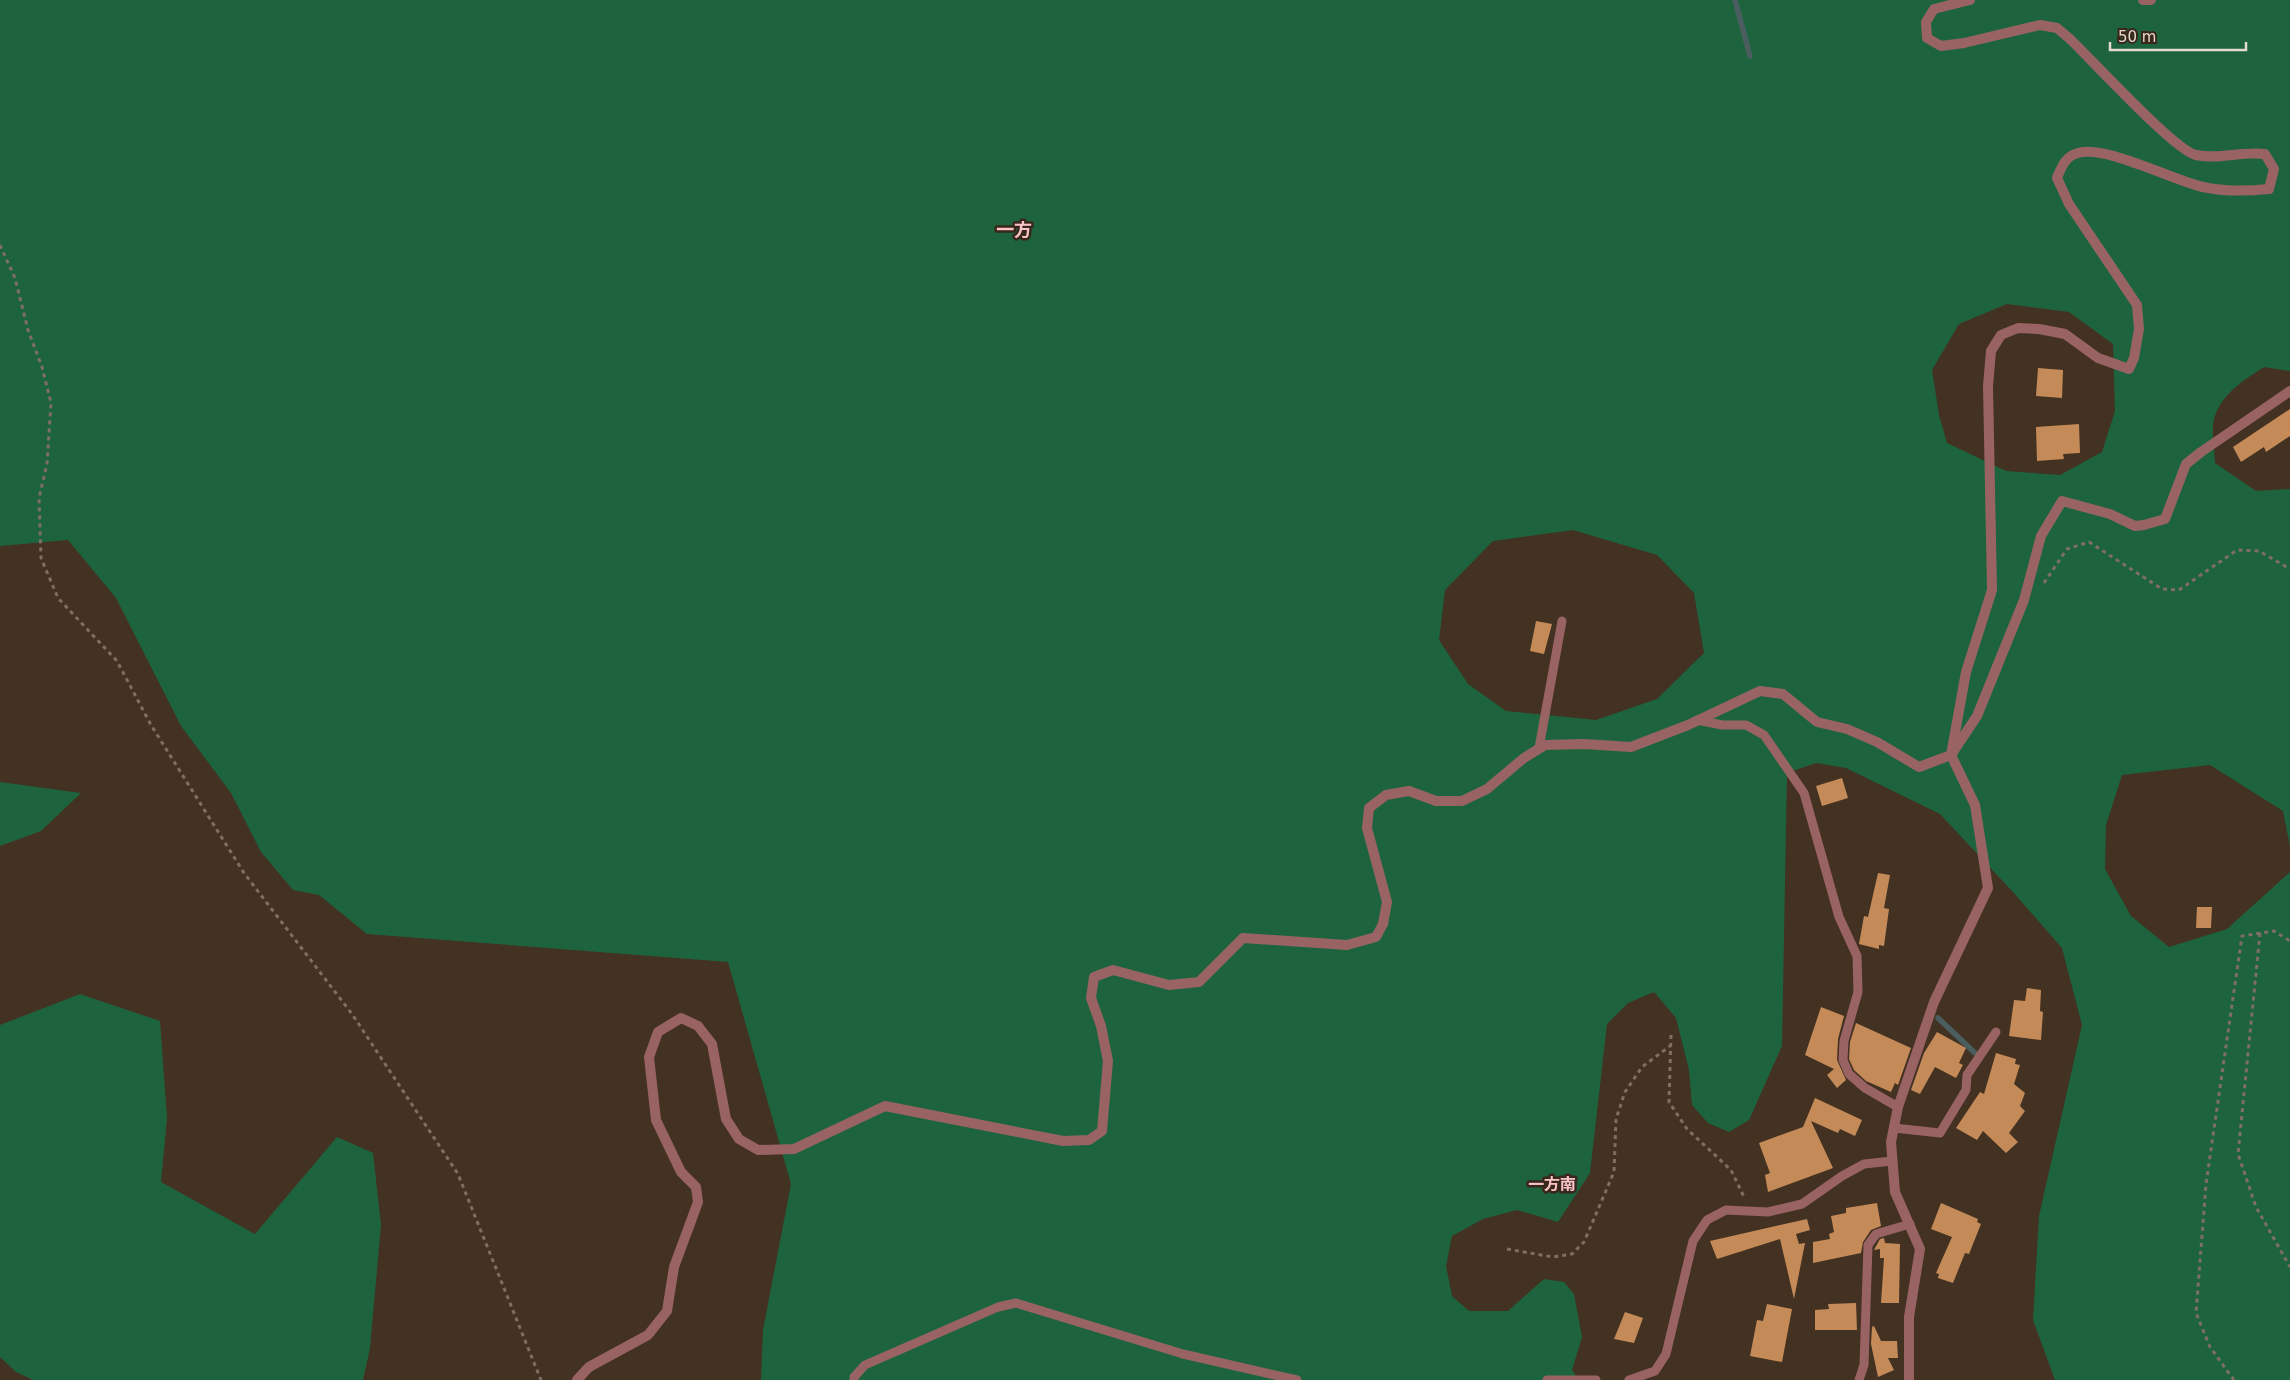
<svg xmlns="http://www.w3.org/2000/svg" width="2290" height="1380" font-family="'DejaVu Sans','Noto Sans JP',sans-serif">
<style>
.green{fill:#1d643e;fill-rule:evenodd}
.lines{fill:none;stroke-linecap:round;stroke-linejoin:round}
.stream{stroke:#4a5e60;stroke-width:5.5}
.building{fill:#c48b58}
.path{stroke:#7f6f62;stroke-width:3;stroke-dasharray:4 4;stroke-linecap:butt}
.service{stroke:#996364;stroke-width:9}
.minor{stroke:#996364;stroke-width:10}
.labels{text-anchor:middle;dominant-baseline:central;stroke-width:5;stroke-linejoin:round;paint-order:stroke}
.neighbourhood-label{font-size:16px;font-weight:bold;fill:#f8c4c9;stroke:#382719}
.quarter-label{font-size:18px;font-weight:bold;fill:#f8c4c9;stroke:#382719}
</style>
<rect width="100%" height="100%" fill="#433122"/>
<g class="green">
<path d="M0 0H2290V371L2264 367C2244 380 2221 394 2214 419 2211 432 2215 450 2215 463L2256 491 2290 489V846L2283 811 2210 765 2122 775 2106 825 2105 869 2131 916 2169 947 2227 929 2290 872V1380H2055L2033 1320 2039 1216 2082 1025 2062 948 2012 891 1940 814 1846 768 1816 763 1787 773 1782 1046 1749 1120 1729 1132 1708 1123 1692 1105 1689 1070 1676 1018 1654 992 1628 1003 1607 1024 1590 1173 1558 1222 1517 1210 1483 1219 1452 1236 1446 1266 1452 1296 1469 1311H1508L1544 1279 1564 1282 1574 1294 1582 1337 1572 1370 1579 1380H761L763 1330 791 1184 728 962 367 934 319 895 293 890 261 852 231 793 181 726 116 598 68 540 0 546ZM2007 304 2069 312 2113 344 2115 411 2102 452 2060 475 2006 471 1947 443 1939 415 1932 370 1959 324ZM1573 530 1657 555 1694 593 1704 653 1657 699 1596 720 1506 711 1468 684 1439 640 1445 590 1493 541Z"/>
<path d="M0 782 81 793 41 831 0 846Z"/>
<path d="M80 994 160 1021 167 1118 161 1182 255 1234 337 1137 373 1153 381 1225 370 1348 363 1380H33L16 1372 0 1357V1025Z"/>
</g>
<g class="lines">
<g class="stream">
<path d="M1735 0 1750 56"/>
<path d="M1938 1018 1975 1053"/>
</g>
</g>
<g class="building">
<path d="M2038 368 2063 370 2062 398 2036 396Z"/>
<path d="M2290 409V436L2266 452 2264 447 2241 462 2233 447Z"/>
<path d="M2079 424 2080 453 2063 454 2064 459 2037 461 2036 427Z"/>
<path d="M1536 621 1552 624 1544 654 1530 651Z"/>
<path d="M1842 778 1848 798 1822 806 1816 786Z"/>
<path d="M1878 873 1890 875 1884 908 1889 909 1884 946 1879 945V949L1859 944 1864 916 1868 917Z"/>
<path d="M2197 907H2212L2211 928H2196Z"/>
<path d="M2027 988 2041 990 2040 1011 2043 1012 2041 1040 2009 1036 2014 1000 2025 1001Z"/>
<path d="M1821 1007 1844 1016 1838 1039 1837 1060 1846 1080 1837 1088 1827 1075 1834 1069 1805 1055Z"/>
<path d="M1856 1023 1911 1048 1898 1085 1895 1083 1891 1092 1866 1081 1854 1070 1849 1059 1850 1042Z"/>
<path d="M1937 1032 1966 1048 1959 1063 1963 1065 1956 1078 1935 1067 1920 1094 1911 1090 1924 1053Z"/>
<path d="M1996 1053 2016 1059 2015 1064 2020 1065 2014 1084 2025 1093 2020 1106 2025 1111 2009 1133 2018 1142 2006 1153 1983 1131 1977 1140 1956 1128 1980 1092 1984 1094Z"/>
<path d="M1815 1098 1862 1120 1855 1136 1840 1129 1838 1133 1811 1121 1833 1168 1768 1192 1765 1175 1770 1173 1759 1143 1803 1127Z"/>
<path d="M1877 1203 1881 1226 1871 1230 1863 1242 1861 1253 1813 1263V1242L1830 1239 1829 1234 1834 1232 1831 1216 1846 1213V1208Z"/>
<path d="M1941 1203 1978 1219 1977 1222 1981 1224 1969 1254 1965 1253 1953 1283 1938 1278 1939 1274 1936 1273 1952 1237 1931 1229Z"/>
<path d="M1807 1219 1810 1230 1796 1234 1799 1244 1805 1243 1794 1299 1780 1239 1717 1259 1710 1241Z"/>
<path d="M1884 1238 1885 1243 1900 1244 1899 1303H1881L1884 1258H1880V1249L1874 1250 1880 1239Z"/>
<path d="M1856 1303 1857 1330H1815V1310L1829 1309 1828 1304Z"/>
<path d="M1767 1304 1792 1309 1782 1362 1750 1356 1757 1320 1763 1321Z"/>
<path d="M1625 1312 1643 1318 1634 1343 1614 1339Z"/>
<path d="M1874 1326 1881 1341H1897L1898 1358H1888L1894 1370 1878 1377 1871 1344 1872 1327Z"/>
</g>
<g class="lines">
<g class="path">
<path d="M0 245 15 278 28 330 42 367 51 403 47 464 39 498 41 558 58 598 117 661 151 725 244 873 352 1014 458 1174 541 1380"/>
<path d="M2044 583 2067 549 2089 542 2162 589 2179 590 2237 550 2259 551 2290 569"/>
<path d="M2260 933 2238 1154 2256 1207 2290 1267"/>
<path d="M1671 1035 1669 1102 1687 1129 1731 1170 1745 1199"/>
<path d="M1507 1249 1553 1257 1572 1254 1584 1242 1614 1172 1616 1119 1625 1092 1642 1067 1670 1046"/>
<path d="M2234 1380 2210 1347 2196 1313 2206 1184 2242 936 2274 931 2290 941"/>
</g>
<g class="service">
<path d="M1697 720 1722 725H1746L1764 735 1804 793 1839 917 1857 956 1858 992 1844 1041 1843 1060 1849 1074 1865 1088 1898 1107"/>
<path d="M1539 748 1562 621"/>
<path d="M1894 1128 1940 1133 1966 1090 1967 1075 1996 1032"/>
<path d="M854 1380V1377L865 1365 998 1307 1016 1303 1183 1354 1297 1380"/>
<path d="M1547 1380H1596"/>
<path d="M1629 1380 1655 1371 1666 1354 1693 1241 1707 1220 1726 1210 1768 1212 1802 1204 1842 1176 1864 1164 1892 1161"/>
<path d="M1859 1380 1864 1365 1868 1245 1876 1234 1910 1224"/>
</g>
<g class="minor">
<path d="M2143 0H2151"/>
<path d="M577 1380 589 1367 648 1335 667 1311 674 1267 698 1202 696 1187 681 1172 656 1120 649 1057 658 1032 681 1018 698 1026 712 1044 726 1119 739 1139 758 1150 794 1149 885 1106 1063 1141 1089 1140 1102 1131 1108 1061 1101 1026 1091 998 1094 977 1113 970 1169 985 1199 982 1243 938 1347 945 1376 937 1383 924 1387 902 1367 828 1369 808 1386 795 1409 791 1436 801H1462L1487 789 1524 758 1545 745 1584 744 1631 747 1688 725 1760 691 1783 694 1817 722 1847 729 1877 742 1919 767 1951 755 1977 716 2024 600 2041 536 2062 501 2110 514 2135 526 2144 525 2165 519 2186 464 2201 452 2290 391"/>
<path d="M1909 1380V1317L1920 1249 1895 1192 1891 1142 1898 1107 1934 1002 1988 888 1975 805 1951 755 1966 672 1992 590 1988 386 1991 351 2001 335 2018 328 2039 329 2065 334 2098 358 2129 369 2134 358 2139 329 2137 305 2069 204 2057 178C2061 168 2065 156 2078 153 2106 145 2172 180 2203 187 2224 192 2248 191 2269 189L2274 169 2265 154C2241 151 2219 160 2196 155 2175 151 2091 59 2070 39L2057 28 2040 25 1964 43 1941 46 1927 38 1926 22 1934 9 1970 0"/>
</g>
</g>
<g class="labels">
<g class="neighbourhood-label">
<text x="1552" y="1184">一方南</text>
</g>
<g class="quarter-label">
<text x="1014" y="229">一方</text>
</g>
</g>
<path d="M2110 42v8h136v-8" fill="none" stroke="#e5d9d0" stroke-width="2.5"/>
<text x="2118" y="42" font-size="15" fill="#e5d9d0" stroke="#382719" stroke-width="4" paint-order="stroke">50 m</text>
</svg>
